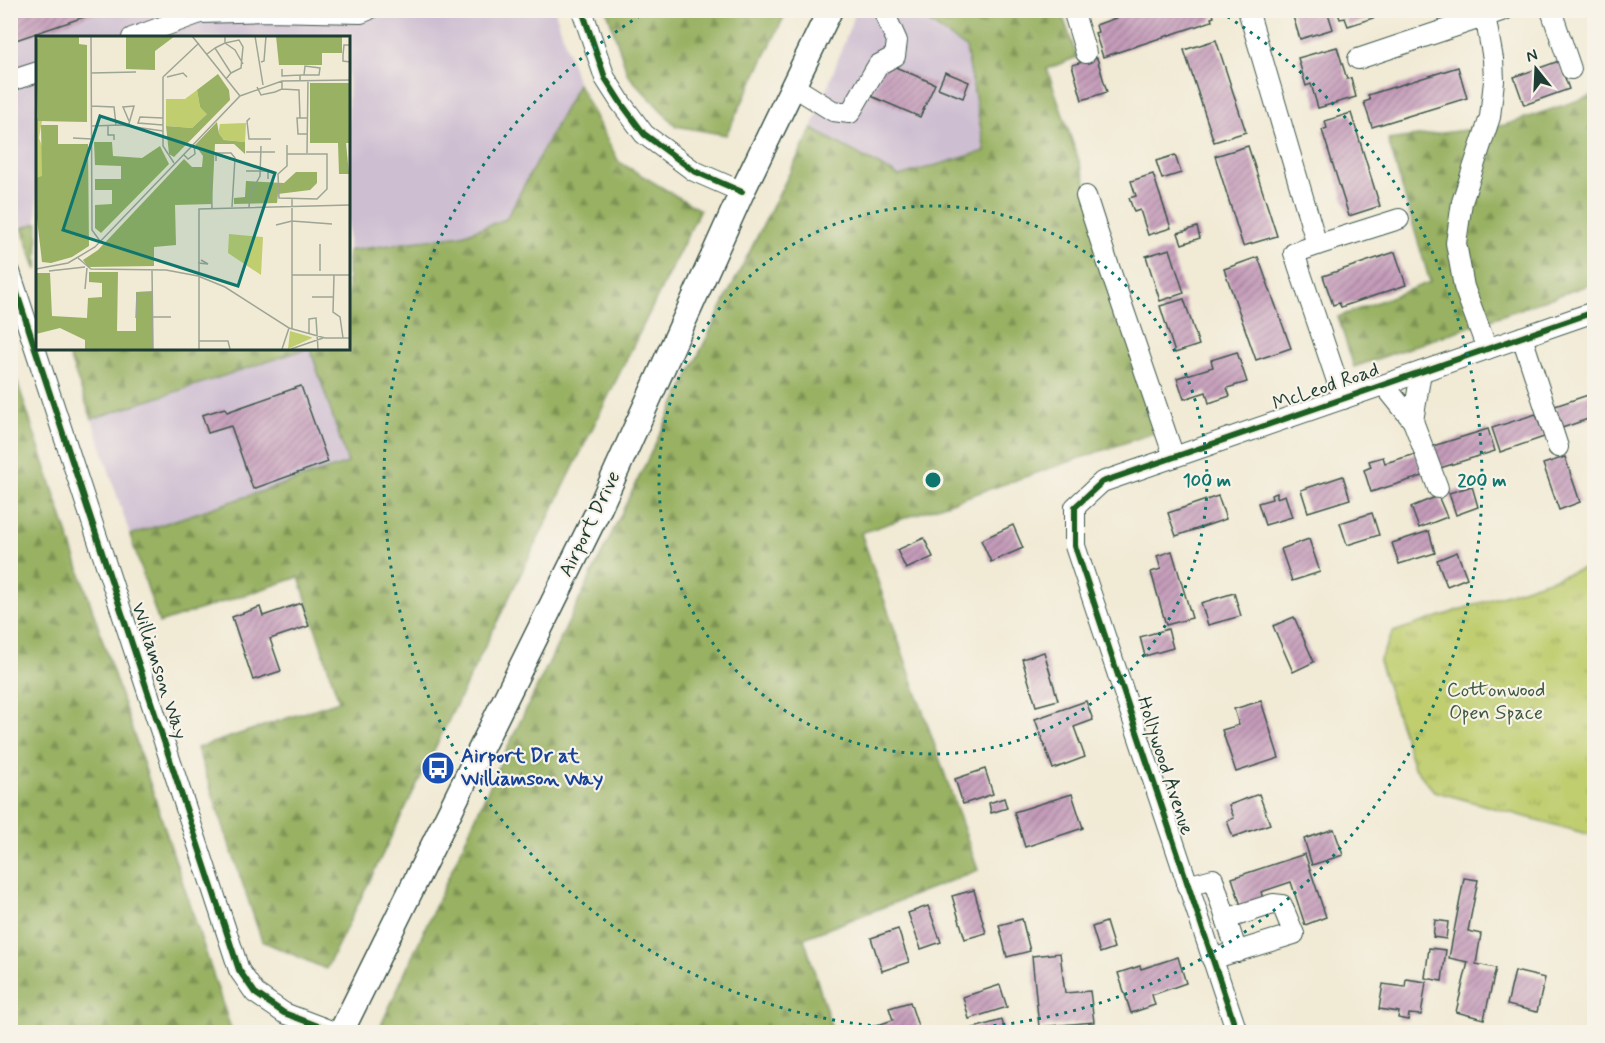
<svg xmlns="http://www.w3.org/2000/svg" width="1605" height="1043" font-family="Mynerve,sans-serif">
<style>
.industrial{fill:#cebed1}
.forest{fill:url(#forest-firs);stroke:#5c774b;stroke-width:1.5}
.park{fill:url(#park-tufts);stroke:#708652;stroke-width:1.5}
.building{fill:url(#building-hatch)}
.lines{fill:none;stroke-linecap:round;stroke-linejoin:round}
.minor-casing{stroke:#3e574c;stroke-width:22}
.major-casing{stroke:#3e574c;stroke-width:27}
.minor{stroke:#fff;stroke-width:20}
.major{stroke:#fff;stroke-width:24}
.cycleway-casing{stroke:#f7f3e8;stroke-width:10}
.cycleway{stroke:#1b5e20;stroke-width:6}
.ring{fill:none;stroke:#0f766e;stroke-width:3;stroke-dasharray:3 6}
.labels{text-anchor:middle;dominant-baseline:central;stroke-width:4.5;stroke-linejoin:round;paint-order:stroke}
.street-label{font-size:20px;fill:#1f3d34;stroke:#f7f3e8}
.park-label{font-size:20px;fill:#3f5a40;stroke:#f7f3e8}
.transit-label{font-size:20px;font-weight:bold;fill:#164399;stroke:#f7f3e8;text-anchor:start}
.inset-road{fill:none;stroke:#9da595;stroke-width:1.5}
.view{fill:#0f766e;fill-opacity:0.15;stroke:#0f766e;stroke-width:3}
.inset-edge{fill:none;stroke:#1f3d34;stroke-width:3}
.centre{fill:#0f766e;stroke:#f7f3e8;stroke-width:3}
.ring-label{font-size:18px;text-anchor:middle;font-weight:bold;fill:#0f766e;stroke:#f7f3e8;stroke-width:4.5;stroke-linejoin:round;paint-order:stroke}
</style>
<defs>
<pattern id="forest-firs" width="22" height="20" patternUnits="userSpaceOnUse" patternTransform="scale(1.5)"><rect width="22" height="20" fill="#98b162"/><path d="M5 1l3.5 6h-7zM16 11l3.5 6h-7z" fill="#7b9152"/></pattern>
<pattern id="park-tufts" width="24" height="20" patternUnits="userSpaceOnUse" patternTransform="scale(1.5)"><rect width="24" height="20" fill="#c0ce70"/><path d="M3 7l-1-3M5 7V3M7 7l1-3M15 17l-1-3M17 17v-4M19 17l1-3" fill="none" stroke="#9ba85d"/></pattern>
<pattern id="building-hatch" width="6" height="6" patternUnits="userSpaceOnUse" patternTransform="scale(1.5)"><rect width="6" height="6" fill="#c59cba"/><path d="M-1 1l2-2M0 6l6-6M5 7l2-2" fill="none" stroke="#9f8098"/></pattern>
</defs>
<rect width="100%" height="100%" fill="#f7f3e8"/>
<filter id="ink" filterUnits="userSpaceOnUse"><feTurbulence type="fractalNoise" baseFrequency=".0167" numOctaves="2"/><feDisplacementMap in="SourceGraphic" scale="12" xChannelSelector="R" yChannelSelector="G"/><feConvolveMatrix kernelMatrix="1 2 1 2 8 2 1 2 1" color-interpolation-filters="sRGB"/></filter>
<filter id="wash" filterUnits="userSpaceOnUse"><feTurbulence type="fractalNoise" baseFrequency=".008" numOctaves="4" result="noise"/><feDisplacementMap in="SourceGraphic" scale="24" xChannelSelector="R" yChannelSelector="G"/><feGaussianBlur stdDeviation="1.35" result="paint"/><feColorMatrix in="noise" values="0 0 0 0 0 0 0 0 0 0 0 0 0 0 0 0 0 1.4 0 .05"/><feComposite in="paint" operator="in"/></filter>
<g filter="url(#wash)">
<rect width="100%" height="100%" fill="#f1ead5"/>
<g class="industrial">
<path d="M10 11H555L578 84 506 219 462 235 348 251V38H38L37 223 22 228 11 192Z"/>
<path d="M856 11H913L966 48 986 151 899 176 812 129Z"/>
<path d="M310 348 348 463 130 535 92 419Z"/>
</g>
<g class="forest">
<path d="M607 11V10L787 11 726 135 676 126 628 75Z"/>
<path d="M913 11H1061L1077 57 1047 69 1171 427 861 533 978 870 804 938 833 1032H378L503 757 729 292 812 129 899 176 985 151 966 48Z"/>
<path d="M578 84 619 162 700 210 326 969 262 941 197 748 339 701 299 577 159 623 130 535 348 463 310 348H348V251L462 235 506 219Z"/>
<path d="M1594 95V283L1354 367 1338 317 1430 282 1388 140 1505 125Z"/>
<path d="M37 223H38L37 270 22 228Z"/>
<path d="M66 348H309L92 419Z"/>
<path d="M10 363H11L232 1032H11Z"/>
</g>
<path class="park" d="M1594 565V836L1434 791 1414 767 1379 661 1393 632Z"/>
<g id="blocks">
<g class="building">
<path d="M10 10H102V11L10 42Z"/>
<path d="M1138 10H1212L1214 17 1211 18 1212 21 1103 57 1095 33 1098 32 1096 25Z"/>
<path d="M1291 10H1327L1333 29 1300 39Z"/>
<path d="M1337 10H1394L1395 11 1348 26 1345 18 1340 19Z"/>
<path d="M1589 10H1594V27Z"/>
<path d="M1216 40 1246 132 1214 142 1184 50Z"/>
<path d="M1337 47 1347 79 1351 78 1356 97 1318 108 1311 84 1306 86 1298 58Z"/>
<path d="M1097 58 1107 92 1082 100 1072 65Z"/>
<path d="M1559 61 1569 89 1524 105 1514 77Z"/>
<path d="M886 63 935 84 920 117 871 96Z"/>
<path d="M1458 67 1467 98 1372 127 1364 102 1370 100 1368 95Z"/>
<path d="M945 72 969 82 963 98 938 88Z"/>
<path d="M1351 113 1380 206 1349 216 1322 130 1327 128 1325 121Z"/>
<path d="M1248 146 1277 236 1243 246 1215 156Z"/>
<path d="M1175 155 1181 173 1162 179 1156 161Z"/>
<path d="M1153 174 1171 228 1148 235 1140 210 1134 212 1129 198 1136 196 1131 181Z"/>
<path d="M1197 227 1200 238 1182 244 1178 233Z"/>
<path d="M1170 249 1184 293 1160 301 1146 256Z"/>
<path d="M1395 252 1406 285 1341 307 1339 303 1333 305 1323 276Z"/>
<path d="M1258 257 1291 348 1256 360 1224 269Z"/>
<path d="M1184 299 1199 345 1175 353 1160 306Z"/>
<path d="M1237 352 1247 382 1227 388 1230 396 1209 403 1206 392 1184 399 1177 378 1213 367 1211 360Z"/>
<path d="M301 386 328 462 253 489 231 426 208 433 202 415 225 408 227 412Z"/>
<path d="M1594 393V417L1562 428 1555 406Z"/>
<path d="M1536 414 1544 437 1500 452 1492 428Z"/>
<path d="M1488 429 1495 451 1440 468 1433 446Z"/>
<path d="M1416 454 1423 476 1371 492 1364 470 1371 467 1369 461 1383 457 1385 463Z"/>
<path d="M1565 457 1580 502 1559 510 1543 464Z"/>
<path d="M1343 476 1350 499 1308 512 1301 490Z"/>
<path d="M1472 486 1478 507 1456 515 1449 493Z"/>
<path d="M1277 493V498L1285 495 1292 517 1265 525 1258 503 1272 499 1271 495Z"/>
<path d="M1218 496 1226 519 1176 536 1168 513Z"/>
<path d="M1438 496 1447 517 1419 528 1411 507Z"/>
<path d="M1372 513 1379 535 1347 545 1340 523Z"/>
<path d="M1013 525 1023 548 991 562 981 540Z"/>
<path d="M1429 531 1435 553 1399 564 1392 543Z"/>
<path d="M924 538 933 557 906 569 897 550Z"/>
<path d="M1309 539 1320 572 1292 581 1281 549Z"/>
<path d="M1172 551 1192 618 1166 625 1151 572 1161 569 1157 556Z"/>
<path d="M1457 552 1467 578 1447 586 1437 560Z"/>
<path d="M1234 593 1241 616 1208 625 1201 603Z"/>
<path d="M301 603 309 626 270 639 281 671 253 680 232 617 260 607 263 616Z"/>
<path d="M1294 617 1314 662 1293 672 1273 626Z"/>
<path d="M1168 629 1173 648 1145 656 1140 637Z"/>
<path d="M1044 652 1058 700 1036 706 1022 659Z"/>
<path d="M1086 701 1093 720 1074 727 1085 757 1053 769 1035 719Z"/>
<path d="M1261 701 1279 758 1236 772 1222 730 1239 725 1234 709Z"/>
<path d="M985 769 993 794 963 804 955 779Z"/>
<path d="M1072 794 1083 828 1025 847 1014 812Z"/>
<path d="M1259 794 1270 824 1233 837 1227 821 1234 818 1229 805Z"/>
<path d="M1004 798 1007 808 991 813 989 803Z"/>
<path d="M1334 829 1343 855 1312 865 1304 839Z"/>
<path d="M1305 854 1326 917 1305 925 1291 882 1261 892 1264 902 1242 909 1232 878Z"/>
<path d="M1464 878 1478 880 1468 931 1481 934 1476 964 1496 968 1484 1019 1456 1012 1468 962 1449 958Z"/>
<path d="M974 890 986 933 965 939 952 896Z"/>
<path d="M928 906 941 942 921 949 908 913Z"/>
<path d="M1022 919 1030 951 1007 957 999 925Z"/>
<path d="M1435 920 1448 922 1446 939 1433 937Z"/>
<path d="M1106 922 1114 948 1100 953 1092 927Z"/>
<path d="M898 929 909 962 882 971 871 938Z"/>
<path d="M1429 948 1446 950 1442 981 1425 978Z"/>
<path d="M1060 953 1065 993 1090 991 1094 1022 1039 1027 1032 956Z"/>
<path d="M1178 957 1186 983 1152 995 1155 1005 1131 1013 1118 973 1140 966 1141 969Z"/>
<path d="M1515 971 1545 978 1537 1012 1507 1005Z"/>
<path d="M1406 979 1426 982 1421 1015 1409 1014 1408 1020 1398 1018 1399 1012 1379 1009 1383 984 1405 987Z"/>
<path d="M1000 985 1007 1007 969 1019 963 997Z"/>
<path d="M910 1002 920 1032H856L893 1020 889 1008Z"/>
<path d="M1002 1020 1005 1032H960Z"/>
</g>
</g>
</g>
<g filter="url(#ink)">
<use href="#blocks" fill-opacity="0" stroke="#3e574c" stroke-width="1.5"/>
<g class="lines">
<defs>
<g id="minor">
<path d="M582 10 605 78 621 103 644 134 694 171 742 192"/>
<path d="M1073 10 1086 53"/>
<path d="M1248 10 1317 245 1294 253 1343 399"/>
<path d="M1484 10 1493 59 1494 81 1490 117 1462 202 1456 243 1464 287 1487 349"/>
<path d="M1551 10 1571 69"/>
<path d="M132 38 200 13 268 11 361 13 368 10"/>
<path d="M1358 59 1504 10"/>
<path d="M10 81 38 72"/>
<path d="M793 86 833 111 850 113 878 65 895 56 897 41 883 10"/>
<path d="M1086 196 1107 261 1174 457"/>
<path d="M1317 245 1399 219"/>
<path d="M10 272 239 970 255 993 284 1013 334 1032"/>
<path d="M1522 337 1558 447"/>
<path d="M1384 385 1413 421 1421 372"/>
<path d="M1413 421 1438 488"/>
<path d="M1187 886 1213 879 1237 952"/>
<path d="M1212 959 1294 934 1282 905 1273 904 1226 919"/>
<path d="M1237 1032 1075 546V507L1102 482 1594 312"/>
</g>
<path id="major" d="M341 1032 600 507 742 192 830 10"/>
</defs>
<use href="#minor" class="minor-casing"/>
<use href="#major" class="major-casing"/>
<use href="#minor" class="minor"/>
<use href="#major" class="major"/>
<defs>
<g id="cycleway">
<path d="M582 10 605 78 621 103 644 134 694 171 742 192"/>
<path d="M10 272 239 970 255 993 284 1013 334 1032"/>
<path d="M1237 1032 1075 546V507L1102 482 1594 312"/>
</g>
</defs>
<use href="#cycleway" class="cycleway-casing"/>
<use href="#cycleway" class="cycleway"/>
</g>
</g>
<g class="ring">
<circle cx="933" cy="480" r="274"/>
<path d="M1220 12A549 549 0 1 1 646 12"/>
</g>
<defs>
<symbol id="bus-disc" viewBox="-11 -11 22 22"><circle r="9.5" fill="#1a4fb4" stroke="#f7f3e8"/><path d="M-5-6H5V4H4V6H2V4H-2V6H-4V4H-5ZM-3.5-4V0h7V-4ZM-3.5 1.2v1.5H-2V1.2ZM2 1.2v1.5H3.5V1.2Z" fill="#fff"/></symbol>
</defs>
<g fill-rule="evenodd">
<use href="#bus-disc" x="419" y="749" width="38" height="38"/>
</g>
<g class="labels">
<g class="street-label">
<text transform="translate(1326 387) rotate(-19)">McLeod Road</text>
<text transform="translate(590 524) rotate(-64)">Airport Drive</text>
<text transform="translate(159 671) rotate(72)">Williamson Way</text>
<text transform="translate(1165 766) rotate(72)">Hollywood Avenue</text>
</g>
<g class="park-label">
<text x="1496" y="690">Cottonwood<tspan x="1496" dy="23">Open Space</tspan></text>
</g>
<g class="transit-label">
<text x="461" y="756">Airport Dr at<tspan x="461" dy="23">Williamson Way</tspan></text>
</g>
</g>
<g transform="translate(36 36)">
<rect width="314" height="314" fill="#f1ead5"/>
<path d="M161 54 164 71 172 77 156 92 130 90V63H149ZM0 81 6 85 3 102 7 113 6 141 0 142ZM210 87 209 106 189 104 182 99 184 88Z" fill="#c0ce70"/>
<path d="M5 0H43V8L51 9V86L2 85 0 4ZM90 0H139L119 15V34L90 33ZM240 0H306V17H286V29H243ZM182 38 193 54 194 64 138 121 133 118 130 90 156 92 171 78 164 71 161 54ZM274 47H313V107H310L313 138H303L302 107H274ZM181 86 183 98 188 104 209 106V118L198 108H179L176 168 139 169 140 209 118 211V230L52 231 47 224 62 214 148 123 156 131H166L167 120 159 109ZM5 89H22V108H52L53 210 36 221 15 227 6 226 0 174V142L6 140ZM58 106H76L77 120 106 122 124 110 133 128 65 197 59 192V169L76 168V154H59V143H85V130L59 129ZM260 136H281V147L274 154 242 158 241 167 198 168V162L209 161 210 145 248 147ZM53 236H82L81 295H100V256L117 255V313H49V304L24 292 0 298V237H14L16 280 51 282 52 262 66 261V247L53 246Z" fill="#98b162"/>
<path d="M193 198 227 201 225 239 192 217ZM254 295 275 301 276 302 252 313Z" fill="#c0ce70"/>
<path class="inset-road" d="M55 0 56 194 64 205M156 0 204 60M219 0 227 49M189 7 203 4 207 11 205 32 195 37M189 7 199 14 207 28M314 9H308L307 19V25L314 26M179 12 189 7V0M171 18 179 12 195 37 190 43M225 26 228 25 230 0M246 33V40L264 39V44M55 37 100 36M264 39H283L284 32 269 30 268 39M127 41V110L138 127M127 41 163 7M131 41 147 37 151 41M221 51 225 59 239 56 246 53V45M246 53 263 54 264 82M55 70 78 71 80 89M214 82 211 85 213 103H235M72 89V99H78V104M127 89 102 87 104 81 127 82M56 90 85 89 127 95M92 91 98 70 87 71 93 85M271 98H262L261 82H271M37 102 56 103M251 109V130L242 138 243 162 281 163 291 153V118H251M210 116H239M271 117 272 44M148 119 152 123 159 118 158 109M180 125V117H195L199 122 196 171M210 135H232V143M175 140 176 172M213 171 214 158 224 140 225 110M240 189 256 185 296 188M42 222 55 233 130 234 162 240 189 251 253 292 289 302H314M162 227 172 228 165 224M0 233 32 227 59 211 204 60 246 45 314 44M116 234 117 313M13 235 49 231M284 235V208M256 239H314M298 239 297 276 304 281 307 302M49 253 51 232M276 261H297M116 281H135M100 282 101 258 116 257M256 293V163M273 298V283L280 282 282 313M163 305H192L194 313M163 313V173L314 169M246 313 253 292M255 313 287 302"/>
<path class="view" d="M64 80 239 137 202 250 27 194Z"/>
<rect width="314" height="314" class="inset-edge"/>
</g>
<circle cx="933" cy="480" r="9" class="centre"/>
<g class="ring-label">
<text x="1207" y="486">100 m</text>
<text x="1482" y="486">200 m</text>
</g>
<rect width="1605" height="1043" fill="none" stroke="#f7f3e8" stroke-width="36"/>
<g transform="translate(1536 69) rotate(342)" stroke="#f7f3e8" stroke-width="4.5" paint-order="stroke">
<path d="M0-4.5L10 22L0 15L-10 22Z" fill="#1f3d34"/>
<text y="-9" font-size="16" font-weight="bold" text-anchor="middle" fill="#1f3d34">N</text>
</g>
</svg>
